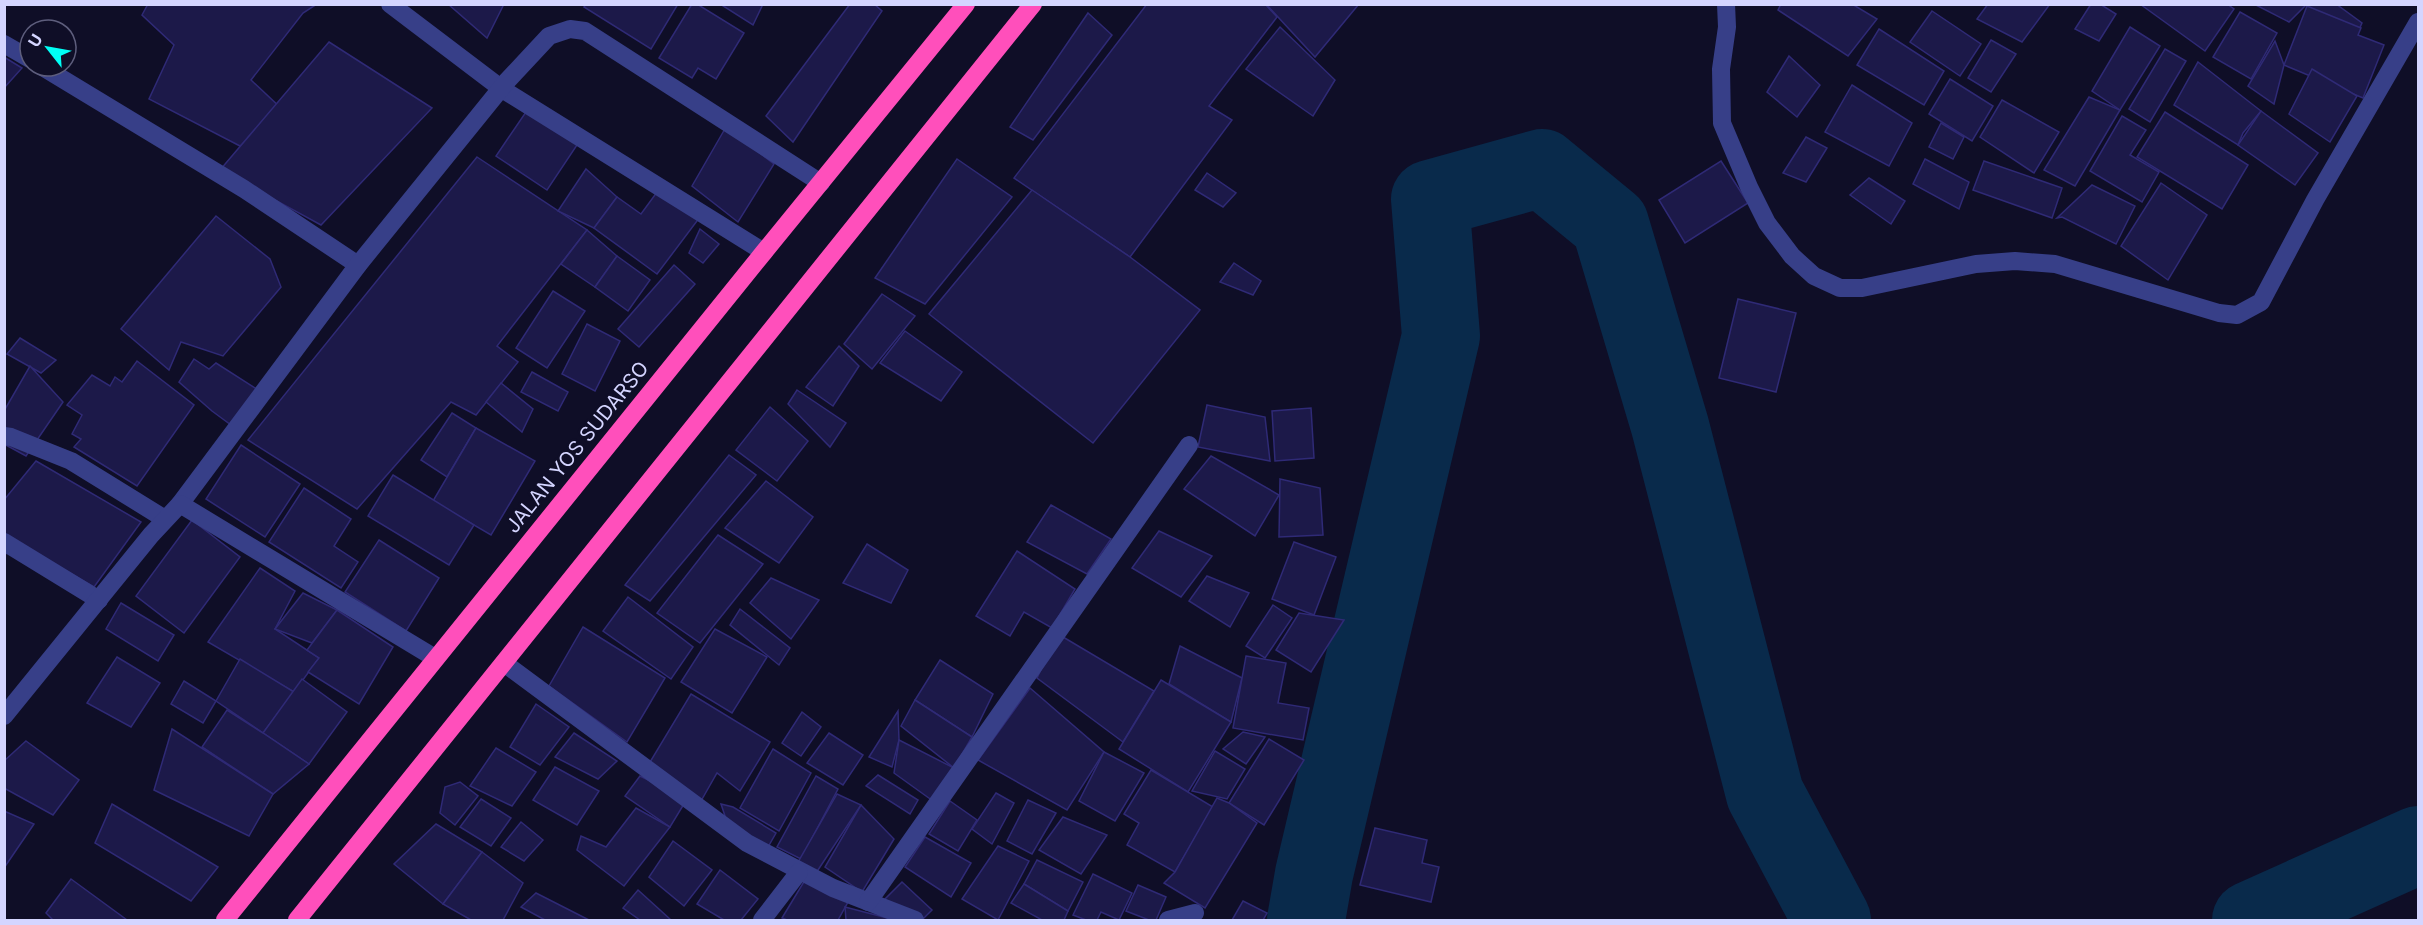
<svg xmlns="http://www.w3.org/2000/svg" width="2423" height="925" font-family="Inter,sans-serif">
<style>
.lines{fill:none;stroke-linecap:round;stroke-linejoin:round}
.river{stroke:#092a4b;stroke-width:78}
.building{fill:#1c1949;stroke:#2f2a76;stroke-width:1.5}
.street{stroke:#373f88;stroke-width:18}
.highway{stroke:#ff4fbb;stroke-width:18}
.labels{text-anchor:middle;dominant-baseline:central;stroke-width:5;stroke-linejoin:round;paint-order:stroke}
.street-label{font-size:20px;fill:#d4d5ff;stroke:#0f0e27}
</style>
<rect width="100%" height="100%" fill="#0f0e27"/>
<g class="lines">
<g class="river">
<path d="M1306 920 1314 874 1441 336 1430 199 1542 168 1610 224 1670 426 1765 794 1832 920"/>
<path d="M2251 920 2418 845"/>
</g>
</g>
<g class="building">
<path d="M148 4H317L303 13 251 80 283 110 240 146 149 99 174 45 142 15Z"/>
<path d="M448 4H504L487 38Z"/>
<path d="M586 4H678L651 49 584 7Z"/>
<path d="M692 4H697L744 33 716 79 698 68 692 78 659 58Z"/>
<path d="M720 4H763L753 25Z"/>
<path d="M850 4H874L882 11 793 142 766 116Z"/>
<path d="M1147 4H1265L1277 17 1209 106 1232 120 1130 257 1014 178Z"/>
<path d="M1266 4H1359L1315 57Z"/>
<path d="M1781 4H1852L1877 19 1848 56 1778 10Z"/>
<path d="M1988 4H2050L2022 42 1977 19Z"/>
<path d="M2091 4H2100L2116 14 2099 41 2075 29Z"/>
<path d="M2140 4H2227L2234 9 2205 51Z"/>
<path d="M2254 4H2307L2289 22Z"/>
<path d="M2311 4H2336L2362 23 2353 43 2307 6Z"/>
<path d="M2307 6 2361 28 2358 35 2384 45 2363 98 2284 65Z"/>
<path d="M1932 11 1981 44 1960 76 1910 42Z"/>
<path d="M2240 12 2277 33 2251 79 2213 57Z"/>
<path d="M1088 13 1112 35 1033 140 1010 127Z"/>
<path d="M1280 27 1335 80 1313 116 1246 69Z"/>
<path d="M2130 27 2160 46 2120 110 2092 91Z"/>
<path d="M1879 29 1944 71 1924 105 1857 65Z"/>
<path d="M1991 40 2016 54 1991 92 1968 78Z"/>
<path d="M2275 41 2284 65 2274 104 2248 86Z"/>
<path d="M329 42 432 108 321 225 220 170Z"/>
<path d="M2165 49 2186 61 2150 122 2129 109Z"/>
<path d="M1789 56 1820 85 1797 117 1767 92Z"/>
<path d="M4 57 22 68 4 88Z"/>
<path d="M2198 62 2261 111 2243 133 2238 145 2174 105Z"/>
<path d="M2312 69 2357 96 2330 142 2289 114Z"/>
<path d="M1950 79 1993 106 1972 141 1929 114Z"/>
<path d="M1852 85 1912 123 1889 166 1825 132Z"/>
<path d="M2089 97 2120 110 2075 186 2044 170Z"/>
<path d="M2002 100 2059 132 2034 173 1980 137Z"/>
<path d="M528 109 579 142 547 190 496 156Z"/>
<path d="M2261 111 2318 153 2295 185 2238 145Z"/>
<path d="M2165 112 2248 165 2222 209 2137 157Z"/>
<path d="M2122 116 2146 130 2130 155 2159 172 2142 202 2090 171Z"/>
<path d="M1941 123 1964 137 1953 159 1929 147Z"/>
<path d="M726 127 774 164 738 222 692 186Z"/>
<path d="M1806 137 1827 148 1806 182 1783 173Z"/>
<path d="M477 157 587 230 497 346 518 362 476 415 451 402 357 509 248 440Z"/>
<path d="M957 159 1012 197 925 304 875 278Z"/>
<path d="M1925 159 1969 182 1959 209 1913 184Z"/>
<path d="M1721 161 1748 203 1685 243 1659 200Z"/>
<path d="M1984 161 2062 188 2052 218 1973 190Z"/>
<path d="M586 169 617 197 594 228 558 211Z"/>
<path d="M1207 173 1236 193 1223 207 1195 190Z"/>
<path d="M1869 178 1905 201 1891 224 1850 195Z"/>
<path d="M2161 183 2207 215 2168 280 2121 246Z"/>
<path d="M2092 185 2135 206 2116 244 2062 217 2057 218Z"/>
<path d="M660 188 700 217 657 274 594 228 617 197 641 214Z"/>
<path d="M1032 190 1130 257 1200 310 1093 443 929 314Z"/>
<path d="M216 216 270 259 281 287 223 356 181 342 169 370 121 329Z"/>
<path d="M700 229 719 244 703 263 689 253Z"/>
<path d="M587 230 617 256 595 287 561 264Z"/>
<path d="M617 256 650 280 628 311 595 287Z"/>
<path d="M1234 263 1261 281 1253 295 1220 282Z"/>
<path d="M674 265 695 284 639 347 618 329Z"/>
<path d="M553 291 585 311 547 368 516 348Z"/>
<path d="M882 294 915 316 872 369 844 344Z"/>
<path d="M1738 299 1796 313 1776 392 1719 378Z"/>
<path d="M587 324 620 341 595 391 562 374Z"/>
<path d="M905 331 962 372 941 401 880 363Z"/>
<path d="M20 338 56 360 41 373 7 354Z"/>
<path d="M839 346 859 366 833 406 806 387Z"/>
<path d="M194 359 209 369 216 363 258 390 231 425 212 411 179 382Z"/>
<path d="M137 361 194 405 137 486 74 447 81 439 72 434 82 415 67 405 92 375 110 386 115 377 122 382Z"/>
<path d="M30 366 63 402 26 456 4 444V411Z"/>
<path d="M532 372 568 392 558 411 521 392Z"/>
<path d="M501 383 533 409 522 432 486 402Z"/>
<path d="M797 390 846 423 830 447 788 404Z"/>
<path d="M1207 405 1265 417 1270 461 1198 447Z"/>
<path d="M770 407 808 441 777 481 736 450Z"/>
<path d="M1311 408 1314 458 1275 461 1272 411Z"/>
<path d="M452 413 476 428 447 477 421 460Z"/>
<path d="M476 428 535 461 491 535 433 501Z"/>
<path d="M241 445 300 484 265 537 206 499Z"/>
<path d="M729 455 756 475 650 601 625 585Z"/>
<path d="M1211 456 1279 495 1255 536 1184 489Z"/>
<path d="M36 461 141 522 94 587 16 542 4 556V500Z"/>
<path d="M393 475 474 525 449 565 368 516Z"/>
<path d="M1280 479 1320 488 1323 535 1279 537Z"/>
<path d="M766 481 813 517 779 563 725 528Z"/>
<path d="M304 488 351 519 334 546 358 562 341 588 269 542Z"/>
<path d="M1051 505 1111 539 1087 574 1027 542Z"/>
<path d="M192 520 240 557 184 633 136 596Z"/>
<path d="M1159 531 1212 556 1181 597 1132 568Z"/>
<path d="M718 535 763 564 700 643 657 613Z"/>
<path d="M379 540 439 578 406 631 345 592Z"/>
<path d="M1294 542 1336 557 1314 615 1272 599Z"/>
<path d="M867 544 908 570 891 603 843 583Z"/>
<path d="M1017 551 1075 589 1052 628 1024 612 1010 636 976 616Z"/>
<path d="M260 568 295 591 275 629 319 658 294 692 208 642Z"/>
<path d="M1207 576 1249 593 1230 627 1189 601Z"/>
<path d="M771 578 819 600 791 639 750 603Z"/>
<path d="M303 593 337 610 312 643 275 629Z"/>
<path d="M628 597 693 647 671 679 603 631Z"/>
<path d="M121 603 174 635 158 661 106 629Z"/>
<path d="M1273 605 1292 618 1265 658 1246 646Z"/>
<path d="M740 609 790 648 779 665 730 625Z"/>
<path d="M337 610 393 647 359 704 308 672 319 658 307 650Z"/>
<path d="M1299 613 1344 620 1311 672 1276 650Z"/>
<path d="M583 627 665 678 627 742 549 686Z"/>
<path d="M715 629 767 657 732 713 681 682Z"/>
<path d="M1058 634 1154 691 1123 742 1037 678Z"/>
<path d="M1180 646 1242 678 1231 722 1169 684Z"/>
<path d="M1246 656 1286 663 1278 703 1309 708 1303 740 1233 728Z"/>
<path d="M117 657 160 683 131 727 87 703Z"/>
<path d="M240 659 294 692 263 733 216 701Z"/>
<path d="M940 660 993 694 972 737 915 700Z"/>
<path d="M302 679 347 712 309 764 263 733Z"/>
<path d="M1161 680 1231 722 1188 792 1119 749Z"/>
<path d="M184 681 216 701 203 723 171 704Z"/>
<path d="M1030 688 1104 752 1067 810 978 760Z"/>
<path d="M691 694 770 742 740 791 717 773 701 801 650 762Z"/>
<path d="M915 700 972 737 954 768 901 726Z"/>
<path d="M536 704 569 727 540 765 510 747Z"/>
<path d="M227 710 263 733 309 764 273 794 202 747Z"/>
<path d="M898 711 899 740 892 767 869 757Z"/>
<path d="M802 712 821 727 801 756 782 743Z"/>
<path d="M172 729 273 794 249 836 154 790Z"/>
<path d="M1243 732 1265 737 1246 764 1223 749Z"/>
<path d="M574 733 617 761 598 779 555 757Z"/>
<path d="M829 733 863 755 843 785 807 763Z"/>
<path d="M1269 739 1304 760 1264 825 1229 803Z"/>
<path d="M899 740 954 768 933 801 894 773Z"/>
<path d="M26 741 79 780 53 815 4 788V761Z"/>
<path d="M496 748 536 772 512 806 470 786Z"/>
<path d="M773 749 811 773 779 831 740 808Z"/>
<path d="M1215 751 1245 769 1227 799 1192 791Z"/>
<path d="M1104 752 1144 773 1115 821 1079 801Z"/>
<path d="M555 767 599 791 577 825 533 800Z"/>
<path d="M1151 770 1213 807 1175 872 1127 845 1139 823 1124 814Z"/>
<path d="M878 775 918 800 910 814 866 786Z"/>
<path d="M640 776 687 799 670 827 625 796Z"/>
<path d="M816 776 838 789 801 859 777 847Z"/>
<path d="M460 782 478 796 455 825 440 813 445 787Z"/>
<path d="M996 793 1014 803 992 844 972 829Z"/>
<path d="M837 794 861 805 816 873 797 864Z"/>
<path d="M1217 798 1229 803 1257 823 1205 908 1164 883 1175 872Z"/>
<path d="M481 799 511 818 491 846 460 827Z"/>
<path d="M1028 800 1056 813 1032 854 1007 841Z"/>
<path d="M950 801 977 820 958 851 929 834Z"/>
<path d="M112 804 218 867 191 901 95 843Z"/>
<path d="M721 804 733 807 776 833 768 847 727 822Z"/>
<path d="M861 805 894 839 862 892 825 867Z"/>
<path d="M636 808 670 827 624 886 577 850 581 836 606 847Z"/>
<path d="M4 811 34 824 4 868Z"/>
<path d="M1063 817 1107 835 1081 874 1039 850Z"/>
<path d="M521 822 543 840 524 861 501 847Z"/>
<path d="M436 824 482 852 443 904 394 864Z"/>
<path d="M1375 828 1427 840 1422 863 1439 867 1431 902 1360 885Z"/>
<path d="M925 837 971 863 951 897 905 867Z"/>
<path d="M673 841 712 870 684 906 649 877Z"/>
<path d="M998 846 1029 861 998 920 962 899Z"/>
<path d="M482 852 523 883 503 920H471L443 904Z"/>
<path d="M1037 860 1083 882 1068 911 1024 884Z"/>
<path d="M720 870 758 899 741 920H724L697 904Z"/>
<path d="M1093 874 1132 893 1119 920 1101 912 1097 920H1086L1073 915Z"/>
<path d="M71 879 127 920H53L46 913Z"/>
<path d="M805 880 848 902 838 920H787L782 918Z"/>
<path d="M902 882 932 910 924 918 881 903Z"/>
<path d="M1024 884 1068 911 1064 920H1042L1011 903Z"/>
<path d="M1138 885 1166 897 1156 920H1149L1126 911Z"/>
<path d="M638 890 671 920H640L623 908Z"/>
<path d="M536 893 589 920H545L521 907Z"/>
<path d="M1243 901 1267 913 1263 920H1232Z"/>
<path d="M845 907 895 920H846Z"/>
</g>
<g class="lines">
<g class="street">
<path d="M390 4 502 89 764 252"/>
<path d="M1726 4 1727 27 1721 69 1722 123 1749 187 1767 223 1792 256 1814 276 1840 288H1862L1976 264 2015 261 2055 264 2219 313 2237 315 2261 302 2315 200 2418 22"/>
<path d="M4 44 30 59"/>
<path d="M41 66 244 189 358 265"/>
<path d="M4 436 11 437 71 461 165 519"/>
<path d="M180 504 358 265 507 81 549 36 570 29 585 31 821 183"/>
<path d="M4 542 99 600"/>
<path d="M504 663 747 843 833 888 915 920"/>
<path d="M4 716 151 535 180 504 435 658"/>
<path d="M868 902 1189 445"/>
<path d="M762 920 799 872"/>
<path d="M1168 920 1195 913"/>
</g>
<g class="highway">
<path d="M225 920 764 252 966 4"/>
<path d="M297 920 1033 4"/>
</g>
</g>
<g class="labels">
<g class="street-label">
<text transform="translate(577 447) rotate(-51)">JALAN YOS SUDARSO</text>
</g>
</g>
<rect width="2423" height="925" fill="none" stroke="#d4d5ff" stroke-width="12"/>
<g transform="translate(48 48) rotate(301)"><circle r="28" fill="#0f0e27" stroke="#5e5e7d" stroke-width="1.5"/>
<path d="M0-4.5L10 22L0 15L-10 22Z" fill="#00fff6"/>
<text y="-9" font-size="16" font-weight="bold" text-anchor="middle" fill="#d4d5ff">U</text>
</g>
</svg>
